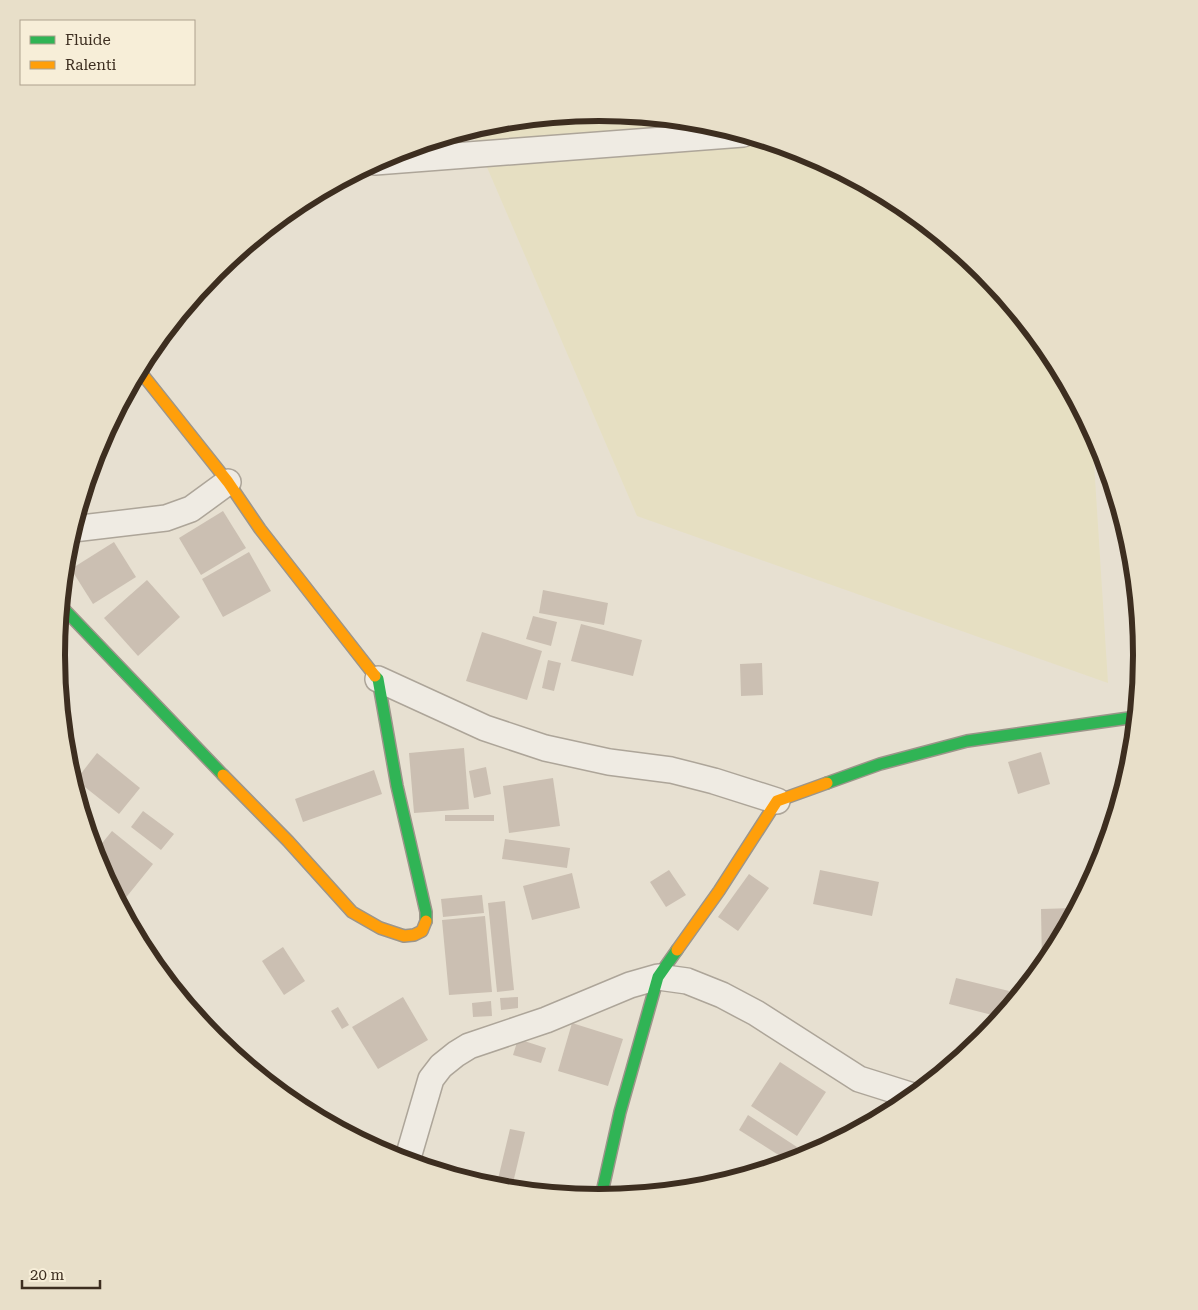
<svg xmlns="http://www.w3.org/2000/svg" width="1198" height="1310" font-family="'Roboto Serif',serif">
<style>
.farmland{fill:#e6dfc2}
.building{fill:#cbbfb2}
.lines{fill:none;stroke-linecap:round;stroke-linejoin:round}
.street-casing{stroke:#ada599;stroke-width:28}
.fast-casing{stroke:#9c958a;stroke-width:14}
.slow-casing{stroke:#9c958a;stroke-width:14}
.street{stroke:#efebe3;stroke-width:25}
.fast{stroke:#30b455;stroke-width:11}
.slow{stroke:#ff9f0a;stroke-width:11}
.rim{fill:none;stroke:#3d2e20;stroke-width:6}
</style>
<rect width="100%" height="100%" fill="#e7e0d1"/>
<path class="farmland" d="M599 112 705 123 807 154 901 204 983 271 1050 354 1092 431 1108 683 637 516 471 130 493 123Z"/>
<g class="building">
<path d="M223 511 246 548 201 575 179 538Z"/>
<path d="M114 542 136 577 93 604 71 569Z"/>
<path d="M249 552 271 591 223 617 202 579Z"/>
<path d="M147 580 180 617 138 656 104 618Z"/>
<path d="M543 590 608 603 604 625 539 613Z"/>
<path d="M533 616 557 622 551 646 526 639Z"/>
<path d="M581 624 642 640 633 676 571 661Z"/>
<path d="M482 632 542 651 527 700 466 681Z"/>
<path d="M58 633 64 638 57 647Z"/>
<path d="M548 660 561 663 554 691 542 688Z"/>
<path d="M762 663 763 695 741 696 740 664Z"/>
<path d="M464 748 469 809 414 813 409 753Z"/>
<path d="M1041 752 1050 784 1018 794 1008 762Z"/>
<path d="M97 753 140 788 119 814 76 780Z"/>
<path d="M486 767 491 794 474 798 469 771Z"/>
<path d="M374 770 382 794 303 822 295 799Z"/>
<path d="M553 778 560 826 509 833 503 786Z"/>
<path d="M143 811 174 834 161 850 131 827Z"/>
<rect x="445" y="815" width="49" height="6"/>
<path d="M112 831 153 864 120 905 97 862 94 853Z"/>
<path d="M505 839 570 848 567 868 502 859Z"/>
<path d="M669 870 686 895 666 907 650 882Z"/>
<path d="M820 870 879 882 872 916 813 904Z"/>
<path d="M572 873 580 908 532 920 523 886Z"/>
<path d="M749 874 769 888 738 931 718 917Z"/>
<path d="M482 895 484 913 443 917 441 899Z"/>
<path d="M505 901 514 990 497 992 488 903Z"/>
<path d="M1074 908 1075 911 1050 957 1042 967 1041 909Z"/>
<path d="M485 916 492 992 449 995 442 920Z"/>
<path d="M283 947 305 981 284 995 262 961Z"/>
<path d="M956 978 1009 991 1000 1017 949 1004Z"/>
<path d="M403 997 428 1040 378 1069 352 1027Z"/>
<path d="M518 997V1008L501 1010 500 998Z"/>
<path d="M491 1001 492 1016 473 1017 472 1003Z"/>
<path d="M338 1007 349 1025 342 1029 331 1011Z"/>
<path d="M572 1023 623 1039 608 1086 558 1071Z"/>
<path d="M518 1039 546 1048 541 1063 513 1055Z"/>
<path d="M780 1062 826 1092 797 1136 751 1106Z"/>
<path d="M748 1115 797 1147 788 1161 739 1130Z"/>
<path d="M510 1129 525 1132 513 1183 498 1179Z"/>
</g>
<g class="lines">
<defs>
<g id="street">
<path d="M375 162 743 134"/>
<path d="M73 529 166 518 191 509 228 482"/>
<path d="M378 679 485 728 545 748 609 762 671 770 714 781 777 801"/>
<path d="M407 1161 431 1079 441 1066 456 1054 469 1046 546 1020 630 985 658 977 687 981 722 995 756 1013 859 1079 913 1096"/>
</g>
<g id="fast">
<path d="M61 606 223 775"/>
<path d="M375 676 378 679 397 786 426 912V921"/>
<path d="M827 783 880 764 967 741 1136 717"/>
<path d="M601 1197 620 1112 658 977 677 950"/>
</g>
<g id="slow">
<path d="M139 370 228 482 260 529 375 676"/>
<path d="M223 775 288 841 352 912 380 928 404 936 414 935 422 931 426 921"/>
<path d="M677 950 719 891 777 801 827 783"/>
</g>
</defs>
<use href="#street" class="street-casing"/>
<use href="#fast" class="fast-casing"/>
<use href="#slow" class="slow-casing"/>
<use href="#street" class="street"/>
<use href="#fast" class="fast"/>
<use href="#slow" class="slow"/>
</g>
<path d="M0 0H1198V1310H0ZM65 655a534 534 0 1 1 1068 0a534 534 0 1 1-1068 0Z" fill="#e8dfc9" fill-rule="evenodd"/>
<path class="rim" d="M65 655a534 534 0 1 1 1068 0a534 534 0 1 1-1068 0Z"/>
<rect x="20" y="20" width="175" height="65" fill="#f7eed8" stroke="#ada18e"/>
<rect x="30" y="36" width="25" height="8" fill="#30b455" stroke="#ada18e"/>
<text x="65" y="45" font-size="15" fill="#3d2e20">Fluide</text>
<rect x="30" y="61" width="25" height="8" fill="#ff9f0a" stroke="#ada18e"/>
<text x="65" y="70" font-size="15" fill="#3d2e20">Ralenti</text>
<path d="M22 1280v8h78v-8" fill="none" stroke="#3d2e20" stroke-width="2.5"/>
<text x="30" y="1280" font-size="15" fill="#3d2e20" stroke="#f7eed8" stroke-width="4" paint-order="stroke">20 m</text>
</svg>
